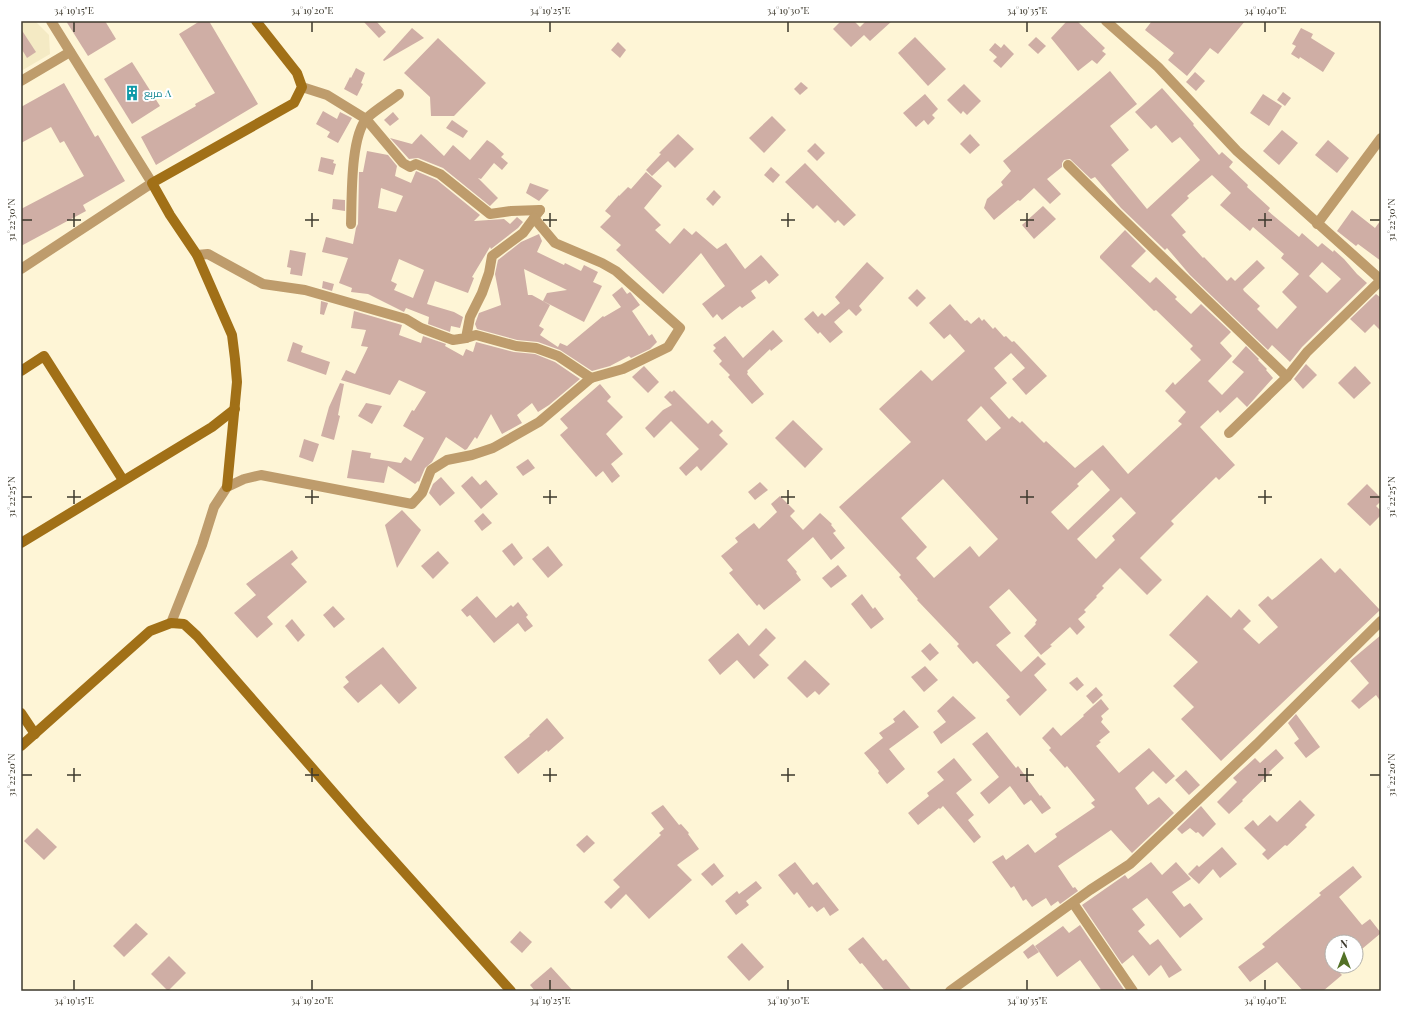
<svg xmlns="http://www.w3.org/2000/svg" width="1402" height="1012" font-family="'Playfair Display',Cairo,serif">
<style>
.built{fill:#f4eac4}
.building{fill:#cfaea5;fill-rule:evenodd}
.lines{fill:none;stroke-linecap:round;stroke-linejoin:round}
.street{stroke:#be9c6c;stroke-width:10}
.secondary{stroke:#a17017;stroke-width:10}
.ticks{fill:none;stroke:#3d392d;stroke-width:1.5}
.labels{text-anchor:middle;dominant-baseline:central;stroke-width:4;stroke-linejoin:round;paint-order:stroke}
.culture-label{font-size:10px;fill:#0d838f;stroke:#fff;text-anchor:start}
.neatline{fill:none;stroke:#3d392d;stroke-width:1.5}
.ticks-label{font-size:10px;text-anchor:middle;fill:#3d392d}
</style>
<rect width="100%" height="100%" fill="#fef5d6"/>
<path class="built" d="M21 21H35L49 35 50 54 21 71Z"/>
<g class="building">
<path d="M66 21H105L116 39 88 56Z"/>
<path d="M200 21H209L258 104 156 165 141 137 196 106 195 104 215 93 179 34Z"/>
<path d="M363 21H376L386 32 379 38Z"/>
<path d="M841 21H854L860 27 866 21H892L870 41 864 35 851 47 833 29Z"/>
<path d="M1067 21H1077L1105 48 1102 51 1106 54 1097 64 1092 60 1078 71 1051 38Z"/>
<path d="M1152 21H1245L1218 54 1210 48 1187 76 1168 60 1174 53 1145 30Z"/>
<path d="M412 28 424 38 384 61 383 60Z"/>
<path d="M1301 28 1313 34 1311 38 1335 53 1323 72 1300 57 1299 59 1291 54 1296 46 1292 44Z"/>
<path d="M21 29 36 52 27 58 21 48Z"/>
<path d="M915 37 946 69 928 86 898 53Z"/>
<path d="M1036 37 1046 46 1038 54 1028 45Z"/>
<path d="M438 38 486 83 454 116H431L430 97 404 73Z"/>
<path d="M618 42 626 50 620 58 611 50Z"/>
<path d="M995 43 1001 48 1004 44 1014 54 1001 68 993 61 997 57 989 50Z"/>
<path d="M132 62 160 106 132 124 104 79Z"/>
<path d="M356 68 365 73 361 83 363 84 357 96 344 89 350 77 351 78Z"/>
<path d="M1110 71 1137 104 1110 126 1129 150 1111 165 1147 209 1200 160 1180 137 1172 143 1156 125 1151 129 1135 112 1162 88 1194 124 1193 125 1219 155 1222 152 1233 162 1229 167 1248 185 1247 187 1270 208 1268 211 1299 237 1302 233 1318 247 1322 243 1333 252 1334 250 1344 259 1357 274 1367 283 1302 347 1290 362 1272 345 1268 350 1190 275 1167 248 1165 250 1121 208 1095 177 1091 179 1070 159 1064 160 1062 163V167L1047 179 1061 194 1050 204 1034 188 1020 201 1018 200 994 220 984 208 987 199 1003 185 1001 182 1011 171 1003 161ZM1212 175 1231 193 1220 205 1250 231 1253 227 1284 254 1281 258 1299 274 1282 292 1297 307 1277 329 1257 309 1260 306 1244 291 1243 289 1265 268 1257 260 1235 281 1231 277 1227 281 1204 257 1203 258 1182 235 1186 232 1171 215 1189 198 1187 196ZM1322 262 1341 279 1327 293 1309 276Z"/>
<path d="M1195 72 1205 81 1196 91 1186 82Z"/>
<path d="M801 82 808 88 800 95 794 89Z"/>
<path d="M64 83 95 137 98 135 125 181 83 205 86 211 21 246V209L84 176 64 141 60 143 51 127 21 143V107Z"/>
<path d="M964 84 981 101 967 115 963 111 961 114 947 100Z"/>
<path d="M1283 92 1291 98 1285 106 1277 100Z"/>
<path d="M925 94 938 109 932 115 935 118 928 125 924 120 916 127 903 113Z"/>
<path d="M1263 94 1282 106 1269 126 1250 113Z"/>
<path d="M323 111 337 119 340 112 352 118 338 143 327 137 330 132 316 124Z"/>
<path d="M393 112 399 119 390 126 384 120Z"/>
<path d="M772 116 786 130 764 153 749 138Z"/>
<path d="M452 120 468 131 463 138 446 128Z"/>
<path d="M1282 130 1298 143 1279 165 1263 151Z"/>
<path d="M421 134 444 156 453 145 470 160 487 140 493 144 504 154 501 157 508 163 502 170 494 163 481 179 478 178 498 198 490 206 443 168 418 158 409 159 390 138 412 144Z"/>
<path d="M678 134 694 149 675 168 668 161 652 176 646 170 661 154 659 153Z"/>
<path d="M970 134 980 145 970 154 960 144Z"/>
<path d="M1328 140 1349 158 1337 173 1315 155Z"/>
<path d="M815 143 825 153 817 161 807 151Z"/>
<path d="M367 151 388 155 397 166 395 176 411 183 416 171 437 180 480 215 474 221 504 219 510 224 517 217 523 222 518 228 491 249 490 247 472 277 474 278 468 293 435 281 427 304 454 312 463 317 460 328 451 326 450 332 428 324 429 317 406 308 404 312 368 294 351 292 352 288 339 283 348 258 322 252 326 237 353 244 356 228 358 224 359 172H363ZM381 188 403 196 396 212 378 208ZM399 259 424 270 413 298 394 290 397 284 391 281Z"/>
<path d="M321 157 334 160 333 163 336 164 333 175 318 171Z"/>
<path d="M805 163 856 215 844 226 838 220 835 223 817 205 813 209 785 182Z"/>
<path d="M771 167 780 175 773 183 764 175Z"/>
<path d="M646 172 662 186 644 208 661 225 655 230 670 244 684 228 692 235 696 231 717 249 726 243 745 269 761 255 779 275 769 284 766 280 751 291 756 298 742 308 740 306 722 320 717 314 713 318 702 304 725 286 701 253 663 294 616 250 621 245 600 227 611 216 605 211 619 195V196L628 187 631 189Z"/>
<path d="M530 183 549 190 539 201 526 193Z"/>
<path d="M714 190 721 197 713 206 706 199Z"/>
<path d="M333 199 345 200V211L332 209Z"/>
<path d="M1043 206 1056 219 1034 239 1022 225Z"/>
<path d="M1352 210 1375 228 1381 220V261L1358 244 1356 246 1337 231Z"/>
<path d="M1125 230 1146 251 1131 266 1150 283 1156 277 1177 297 1175 299 1191 314 1201 304 1231 332 1220 343 1232 356 1208 381 1222 395 1244 372 1232 362 1246 346 1259 359 1258 360 1267 369 1266 370 1273 378 1247 407 1237 397 1220 413 1218 410 1200 427 1235 465 1219 480 1216 477 1171 521 1174 524 1140 558 1162 580 1147 595 1120 568 1102 586 1104 588 1096 596 1097 597 1084 610 1086 612 1078 619 1085 627 1077 635 1070 627 1050 645 1052 646 1041 655 1024 636 1036 624 1035 623 1037 620 1009 589 989 607 1011 633 996 645 1021 672 1038 656 1046 664 1034 675 1047 690 1020 716 1006 700 1010 697 977 661 973 664 957 646 959 644 917 600 918 599 899 577 901 575 839 507 911 442 879 409 921 370 932 381 965 351 950 334 944 339 929 323 950 304 965 321 967 320 971 324 979 317 982 321 984 319 993 329 995 327 1004 337 1006 336 1012 342 1014 341 1047 376 1026 395 1012 379 1025 368 1011 353 994 368 1007 383 990 398 1009 419 1012 416 1020 423 1022 421 1044 443 1046 441 1075 468 1103 445 1128 474 1182 424 1178 421 1186 412 1165 391 1173 382 1175 385 1201 360 1190 349 1193 346 1156 310 1154 311 1100 258V256ZM981 406 1001 428 986 441 967 420ZM1092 470 1110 490 1068 530 1051 512 1079 486 1077 484ZM943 479 998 539 979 557 970 546 934 578 916 558 927 547 901 518ZM1121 497 1136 513 1112 536 1115 540 1096 559 1077 539Z"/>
<path d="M539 234 542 241 537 252 564 265 565 263 581 271 584 265 598 272 593 282 602 286 584 322 543 301 547 293 567 290 524 269 528 295H532L550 305 539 326 544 329 540 335 558 347 560 343 567 346 603 316 604 317 621 307 612 295 622 287 627 294 630 292 631 293 640 305 632 311 649 336 652 334 657 342 650 349 631 358 629 356 610 366 592 371 560 350 538 342 517 340 477 329 475 324 479 313 501 305 495 274 498 260 521 242Z"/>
<path d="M290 250 306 253 302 276 290 274 291 268 287 267Z"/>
<path d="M867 262 884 278 859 306 862 310 856 316 849 309 834 322 843 332 830 343 820 332 818 334 804 319 813 311 818 317 822 313 825 316 840 303 835 297Z"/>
<path d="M323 281 334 284 332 291 322 288Z"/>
<path d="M917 289 926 298 917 307 908 298Z"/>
<path d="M1376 294 1381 298V331L1374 324 1365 333 1350 319Z"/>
<path d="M321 301 328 303 324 315 320 314Z"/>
<path d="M354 311 402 325 399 335 421 343 423 336 446 344 445 346 463 356 466 349 473 352 476 342 514 352 535 354 555 362 580 379 549 405 538 412 532 403 517 415 522 423 502 434 491 414 477 439 475 437 467 449 465 450 446 437 432 462 425 468 419 482 418 481 415 484 388 466 384 483 347 478 352 450 371 453 370 458 401 463 405 457 411 461 424 438 403 426 412 410 414 411 426 392 399 380 390 395 341 380 346 370 355 374 368 347 361 346 366 330 351 328Z"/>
<path d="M773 330 783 341 771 351 770 349 747 371 748 372 747 374 764 394 752 404 728 377 730 375 719 364 722 361 713 351 716 348 713 345 725 336 743 358Z"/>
<path d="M293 342 303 346 301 352 330 362 326 375 287 361Z"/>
<path d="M1306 364 1317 375 1303 389 1294 379Z"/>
<path d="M644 366 659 382 648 393 632 377Z"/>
<path d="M1355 366 1371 383 1354 399 1338 383Z"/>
<path d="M340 383 344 384 338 415 340 416 334 440 321 436 329 407Z"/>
<path d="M600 384 611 397 607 401 623 417 606 434 623 454 611 464 620 476 612 483 603 471 596 477 560 435 568 428 560 419Z"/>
<path d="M674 390 708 424 712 420 723 431 719 435 728 444 701 471 697 466 686 476 679 468 699 449 671 421 654 438 645 428 663 410 672 405 664 397 670 391 672 392Z"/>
<path d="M366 403 382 406 372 424 358 416Z"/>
<path d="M793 420 823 449 805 468 775 438Z"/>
<path d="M304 439 319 444 313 462 299 457Z"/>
<path d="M528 459 535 468 523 476 516 467Z"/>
<path d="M472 476 480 485 486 480 498 494 481 509 461 486Z"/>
<path d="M441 477 455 493 440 506 429 493 433 484Z"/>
<path d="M760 482 768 490 755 500 748 492Z"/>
<path d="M1367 484 1381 498V501L1376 506 1381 511V515L1370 526 1347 504Z"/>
<path d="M780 496 795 511 790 516 803 530 820 513 832 524 831 525 836 531 833 533 845 548 831 560 813 537 787 560 797 572 796 573 801 580 764 610 759 604 757 606 729 573 733 570 721 556 738 542 735 538 754 523 759 529 777 512 771 504Z"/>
<path d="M402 510 421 530 397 568 385 525Z"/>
<path d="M483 513 492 523 482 531 474 521Z"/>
<path d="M512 543 523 558 514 566 502 551Z"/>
<path d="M548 546 563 565 548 578 532 559Z"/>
<path d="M292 550 298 558 291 564 307 582 267 617 273 624 257 638 234 613 256 595 246 584Z"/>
<path d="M438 551 449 563 433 579 421 566Z"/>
<path d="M1321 558 1335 573 1340 568 1380 610 1221 761 1181 719 1194 707 1173 686 1198 662 1169 635 1207 595 1231 618 1239 609 1251 621 1243 629 1259 644 1278 627 1258 605 1268 596 1272 600 1276 597Z"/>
<path d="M838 565 847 576 831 588 822 578Z"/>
<path d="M862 594 873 609 875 607 884 619 871 629 851 604Z"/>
<path d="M477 596 496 618 511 605 513 607 518 602 528 615 526 617 533 626 525 632 518 623 494 643 470 615 467 617 461 610Z"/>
<path d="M333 606 345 619 334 628 323 615Z"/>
<path d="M292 619 305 635 298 642 285 626Z"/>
<path d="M766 628 776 638 759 655 769 665 754 679 737 660 720 675 708 660 738 633 749 646Z"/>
<path d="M1381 635V702L1376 695 1359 709 1351 701 1369 683 1350 661Z"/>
<path d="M930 643 939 653 930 661 921 651Z"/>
<path d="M383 647 417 688 399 704 381 684 358 703 343 687 349 682 345 677Z"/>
<path d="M805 660 830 684 819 695 815 691 807 698 787 678Z"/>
<path d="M925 666 938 680 924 692 911 677Z"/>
<path d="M1077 677 1084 685 1077 691 1069 683Z"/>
<path d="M1096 687 1103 695 1093 704 1086 696Z"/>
<path d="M953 696 976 718 941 744 933 732 946 722 937 711Z"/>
<path d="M1101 699 1109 709 1101 716 1103 719 1101 722 1110 732 1099 741 1101 742 1096 746 1119 773 1149 748 1175 776 1166 784 1153 771 1135 788 1148 805 1159 797 1174 813 1132 853 1111 830 1058 866 1073 888 1075 887 1078 891 1060 904 1058 901 1051 906 1046 898 1032 907 1026 899 1023 901 1014 886 1011 888 992 862 1003 855 1006 860 1028 844 1035 853 1057 837 1055 834 1095 807 1091 803 1095 800 1067 766 1065 768 1049 750 1051 748 1042 738 1053 727 1061 736 1084 716 1083 715Z"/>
<path d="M904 710 919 727 889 749 905 769 887 784 878 773 879 771 864 753 883 738 879 733 895 722 893 719Z"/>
<path d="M1296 714 1320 747 1306 758 1294 743 1299 739 1288 723Z"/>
<path d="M547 718 564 738 548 752 547 750 518 774 504 757 530 736 529 735Z"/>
<path d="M987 732 1016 768 1018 766 1040 796 1041 795 1051 808 1042 814 1031 800 1024 805 1010 786 989 804 980 793 999 777 972 744Z"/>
<path d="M1276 749 1284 758 1269 772 1270 773 1242 800 1243 801 1229 814 1217 802 1237 782 1233 778 1255 758 1260 763Z"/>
<path d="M954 758 972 780 956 793 974 815 968 820 981 837 974 843 943 806 940 809 939 808 918 825 908 813 929 796 927 793 944 780 937 772Z"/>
<path d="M1186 770 1200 785 1189 795 1175 780Z"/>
<path d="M1300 800 1315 815 1305 825 1307 827 1287 846 1285 845 1268 860 1262 854 1266 850 1244 828 1253 820 1258 826 1270 815 1277 822Z"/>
<path d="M663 805 679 825 681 824 689 833 688 834 699 849 677 865 692 880 649 919 626 894 611 909 604 902 620 887 613 880 661 835 659 833 664 829 651 813Z"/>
<path d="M1201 806 1216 824 1203 837 1198 832 1196 833 1190 828 1182 834 1177 829Z"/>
<path d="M37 828 57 847 44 860 24 841Z"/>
<path d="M587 835 595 843 584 853 576 845Z"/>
<path d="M1222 847 1237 864 1220 878 1213 869 1199 884 1188 874 1197 865 1199 867Z"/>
<path d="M795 862 813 885 817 882 839 910 830 916 824 907 817 912 812 906 809 908 797 892 794 895 778 875Z"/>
<path d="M1151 862 1162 875 1176 862 1191 879 1172 892 1184 907 1190 903 1203 919 1180 938 1147 898 1132 909 1145 925 1138 931 1150 945 1158 939 1182 970 1169 978 1161 965 1149 976 1133 955 1122 964 1082 905 1125 875 1128 879Z"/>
<path d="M714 863 724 876 712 886 701 874Z"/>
<path d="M1353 866 1362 877 1339 897 1362 925 1370 919 1381 933 1356 954V942H1332V966H1349L1340 973 1342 975 1323 991H1303L1277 962 1250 982 1238 967 1265 947 1262 944 1321 895 1319 893Z"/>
<path d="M756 881 762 888 746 901 749 905 736 915 725 901 737 891 739 894Z"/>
<path d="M136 923 148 934 124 957 113 946Z"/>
<path d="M1080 925 1125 991H1102L1080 960 1057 977 1035 946 1063 926 1069 933Z"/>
<path d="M520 931 532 942 522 953 510 942Z"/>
<path d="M863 937 883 961 886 959 912 991H885L862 963 860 964 848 949Z"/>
<path d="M742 943 764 967 749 981 727 957Z"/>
<path d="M1033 944 1039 952 1028 959 1023 952Z"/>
<path d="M169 956 186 973 168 991 151 974Z"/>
<path d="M551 967 573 991H535L530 985Z"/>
</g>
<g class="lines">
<g class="street">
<path d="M51 21 152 183"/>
<path d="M1106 21 1158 67 1237 151 1381 280"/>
<path d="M21 81 70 52"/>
<path d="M302 87 327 95 366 119 403 163 410 167 416 164 440 174 490 214 511 211 540 210"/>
<path d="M1068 165C1140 237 1214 306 1287 377"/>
<path d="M351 224C352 199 350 137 367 118 375 110 389 102 399 94"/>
<path d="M1317 224 1381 138"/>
<path d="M197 255 208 254 263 284 305 290 406 319 421 328 453 340 466 338 470 317 482 293 489 273 492 256 523 233 540 210"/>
<path d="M21 269 152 183"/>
<path d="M466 338 476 335 516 346 536 348 558 356 591 378"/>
<path d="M1229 433 1287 377 1307 352 1381 280"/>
<path d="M171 623 202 545 214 507 227 487 244 479 261 475 412 504 422 493 431 470 447 460 472 455 493 448 539 422 591 378 623 369 668 347 680 328 616 271 602 263 555 243 534 218"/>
<path d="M1073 903 1133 991"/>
<path d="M950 991 1090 890 1130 864 1257 744 1381 621"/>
</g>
<g class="secondary">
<path d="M21 371 44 356 123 480"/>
<path d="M227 487 237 382 235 359 232 335 197 255 170 215 152 183 294 103 302 87 297 73 256 21"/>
<path d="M21 543 212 427 235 409"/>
<path d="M21 713 35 734"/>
<path d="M21 746 150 631 171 623 184 624 197 636 361 824 511 991"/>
</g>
</g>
<path class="ticks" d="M74 22V32M312 22V32M550 22V32M788 22V32M1027 22V32M1265 22V32M74 213V227M312 213V227M550 213V227M788 213V227M1027 213V227M1265 213V227M22 220H32M67 220H81M305 220H319M543 220H557M781 220H795M1020 220H1034M1258 220H1272M1370 220H1380M74 490V504M312 490V504M550 490V504M788 490V504M1027 490V504M1265 490V504M22 497H32M67 497H81M305 497H319M543 497H557M781 497H795M1020 497H1034M1258 497H1272M1370 497H1380M74 768V782M312 768V782M550 768V782M788 768V782M1027 768V782M1265 768V782M22 775H32M67 775H81M305 775H319M543 775H557M781 775H795M1020 775H1034M1258 775H1272M1370 775H1380M74 980V990M312 980V990M550 980V990M788 980V990M1027 980V990M1265 980V990"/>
<defs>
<symbol id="building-bare" viewBox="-9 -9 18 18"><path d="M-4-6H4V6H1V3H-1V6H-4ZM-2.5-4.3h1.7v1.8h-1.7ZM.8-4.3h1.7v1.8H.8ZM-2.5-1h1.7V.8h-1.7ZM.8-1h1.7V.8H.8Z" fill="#0f9aa8" stroke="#fff" stroke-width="2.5" paint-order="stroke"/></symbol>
</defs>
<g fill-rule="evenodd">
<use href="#building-bare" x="121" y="82" width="22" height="22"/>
</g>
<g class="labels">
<g class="culture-label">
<text x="144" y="93">مربع A</text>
</g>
</g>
<rect width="1402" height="1012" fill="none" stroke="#ffffff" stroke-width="44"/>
<g transform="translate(1344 954)"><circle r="19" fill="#ffffff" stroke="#b1b0ab"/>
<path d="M0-3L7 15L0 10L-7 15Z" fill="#537126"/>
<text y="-6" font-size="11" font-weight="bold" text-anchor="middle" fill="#3d392d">N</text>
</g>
<rect x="22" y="22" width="1358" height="968" class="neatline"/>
<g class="ticks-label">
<text x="74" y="14">34°19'15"E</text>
<text x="312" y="14">34°19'20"E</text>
<text x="550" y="14">34°19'25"E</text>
<text x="788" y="14">34°19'30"E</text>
<text x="1027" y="14">34°19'35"E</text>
<text x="1265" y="14">34°19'40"E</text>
<text transform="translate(11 220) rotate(-90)" y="4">31°22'30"N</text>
<text transform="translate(1391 220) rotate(-90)" y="4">31°22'30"N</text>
<text transform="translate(11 497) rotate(-90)" y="4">31°22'25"N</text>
<text transform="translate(1391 497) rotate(-90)" y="4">31°22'25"N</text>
<text transform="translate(11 775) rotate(-90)" y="4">31°22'20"N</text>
<text transform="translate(1391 775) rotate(-90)" y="4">31°22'20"N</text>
<text x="74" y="1004">34°19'15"E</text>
<text x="312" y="1004">34°19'20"E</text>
<text x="550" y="1004">34°19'25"E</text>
<text x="788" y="1004">34°19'30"E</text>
<text x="1027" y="1004">34°19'35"E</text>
<text x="1265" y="1004">34°19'40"E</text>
</g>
</svg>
